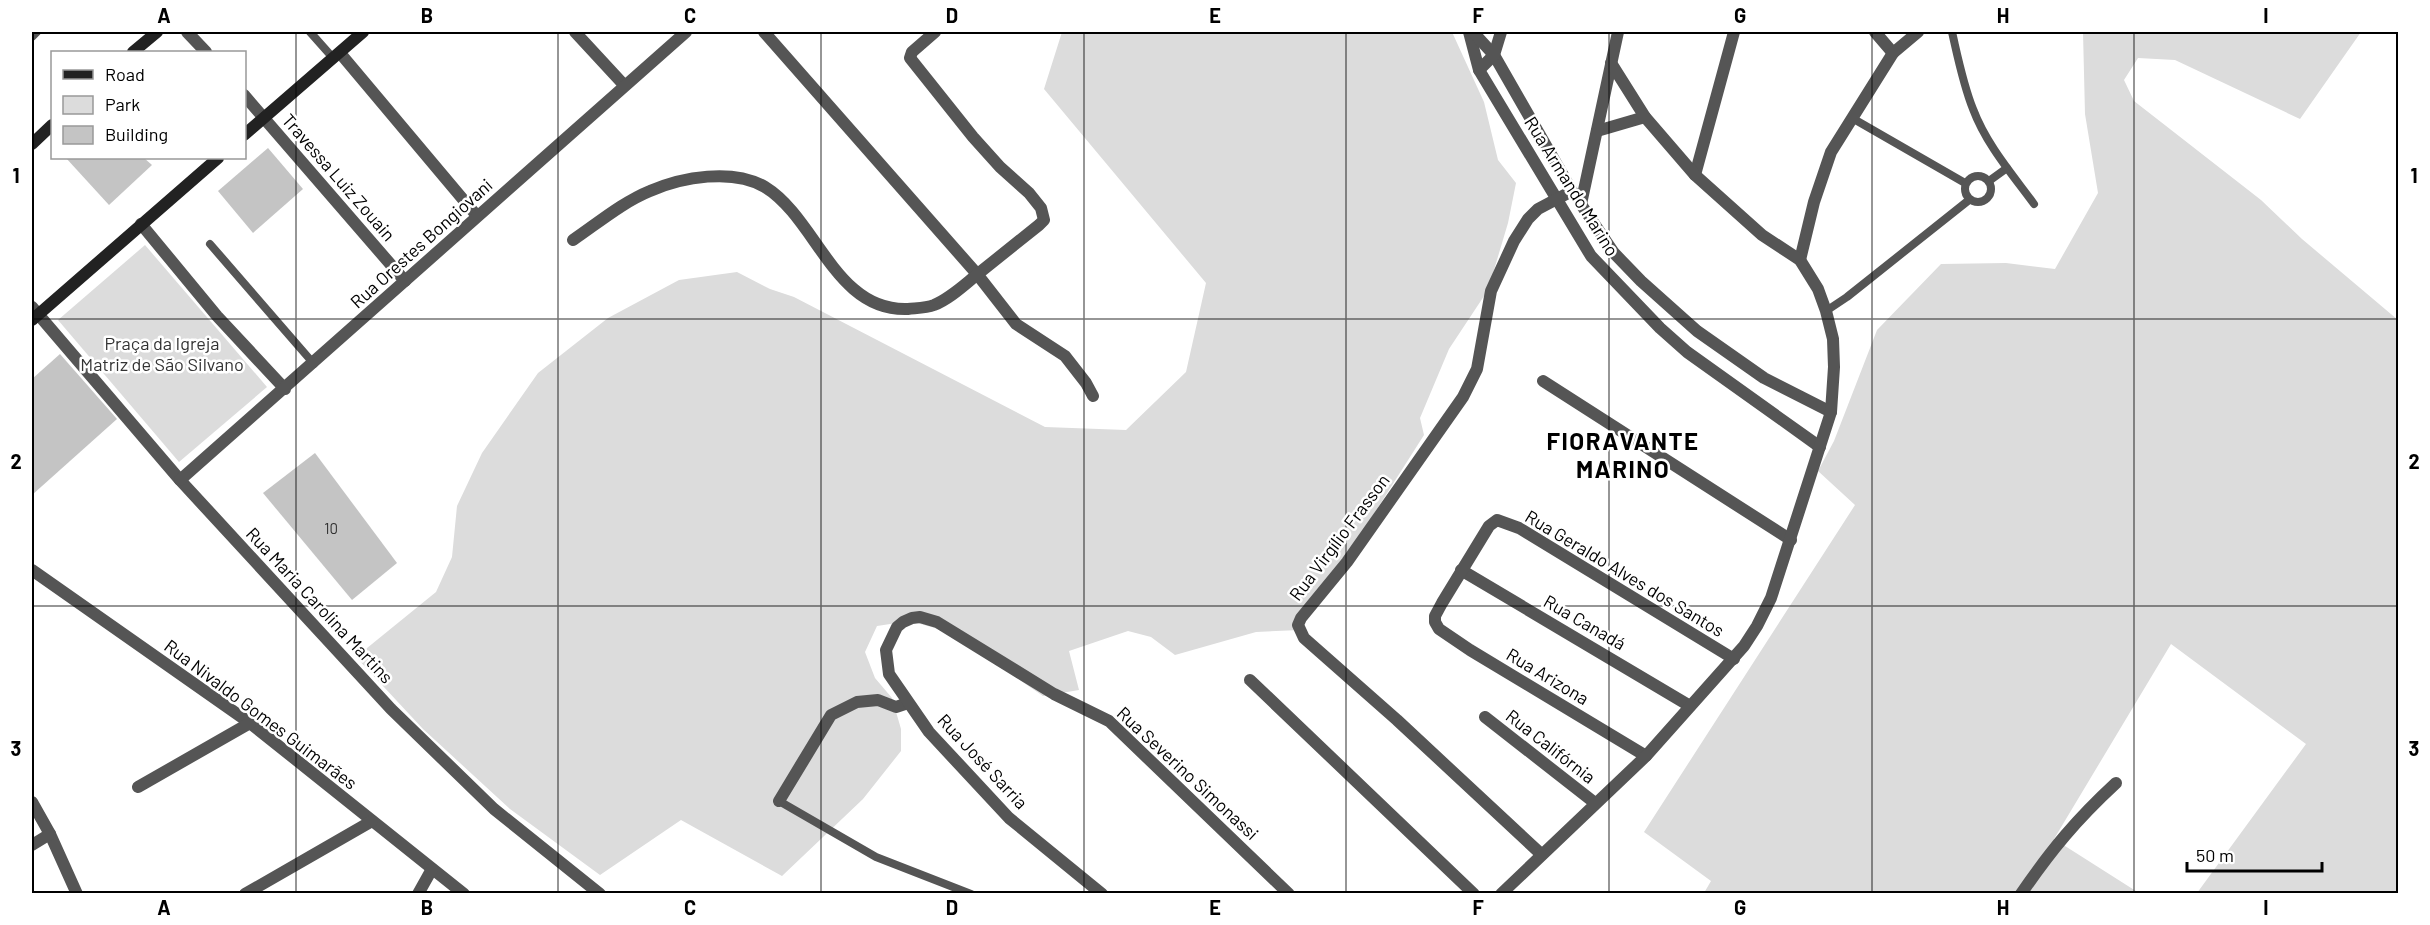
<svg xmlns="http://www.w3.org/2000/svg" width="2430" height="925" font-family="Barlow,sans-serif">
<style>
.green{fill:#dcdcdc}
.building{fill:#c4c4c4}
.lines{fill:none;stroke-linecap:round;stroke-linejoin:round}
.lane{stroke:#555;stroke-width:8}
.street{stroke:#555;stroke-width:12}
.secondary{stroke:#222;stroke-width:12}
.grid{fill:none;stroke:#000;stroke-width:1.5;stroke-opacity:0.55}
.labels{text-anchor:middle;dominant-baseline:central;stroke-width:5;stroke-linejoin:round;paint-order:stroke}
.number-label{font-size:15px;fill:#313131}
.street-label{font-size:18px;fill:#000;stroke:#fff}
.park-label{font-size:18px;fill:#333;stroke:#fff}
.district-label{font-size:24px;font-weight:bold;letter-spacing:1.5px;fill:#000;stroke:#fff}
.neatline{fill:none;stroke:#000;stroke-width:2}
.grid-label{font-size:20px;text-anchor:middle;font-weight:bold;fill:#000}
</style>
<rect width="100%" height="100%" fill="#fff"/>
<g class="green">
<path d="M1062 32H1452L1484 102 1498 160 1516 183 1508 223 1488 290 1449 349 1420 418 1424 435 1300 630 1256 632 1175 655 1151 637 1128 631 1069 651 1079 690 1043 696 949 632 910 621 877 626 865 652 875 678 892 698 901 729V751L863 799 782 876 681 820 600 875 510 809 423 729 356 657 436 592 452 557 457 506 482 453 538 373 608 318 679 280 737 272 770 289 794 297 1045 427 1126 430 1186 372 1206 283 1044 89Z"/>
<path d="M2083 32H2361L2300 119 2175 60 2138 58 2124 80 2134 101 2261 200 2302 239 2398 320V893H2197L2306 744 2171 644 2054 839 2139 893H1704L1711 881 1644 832 1855 505 1818 471 1834 441 1877 330 1941 264 2006 263 2055 269 2098 193 2085 114Z"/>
<path d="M145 245 267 387 179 462 58 320Z"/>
</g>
<g class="building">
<path d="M268 148 303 189 253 233 218 191Z"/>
<path d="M66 158H144L152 165 109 205Z"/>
<path d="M60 354 117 419 32 495V379Z"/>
<path d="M315 453 397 563 352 600 263 493Z"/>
</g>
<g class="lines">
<g class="lane">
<path d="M310 32 334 59"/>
<path d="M1952 32C1958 58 1963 84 1973 109 1986 144 2012 174 2034 204"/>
<path d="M32 37 37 32"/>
<path d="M1852 118 1965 183"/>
<circle cx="1978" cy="189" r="13"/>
<path d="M1989 181 2007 168"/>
<path d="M210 244 314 364"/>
<path d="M1826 311 1847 297 1969 200"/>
<path d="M779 801 876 857 971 894"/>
</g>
<g class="street">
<path d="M187 32 206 52"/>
<path d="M575 32 624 85"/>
<path d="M764 32 977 274 1016 324 1065 356 1086 383 1093 396"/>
<path d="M1469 32 1479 70 1591 256 1660 328 1687 352 1820 447"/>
<path d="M1473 32 1494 55 1572 191 1614 253 1641 281 1697 331 1764 378 1831 412"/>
<path d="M1875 32 1893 53"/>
<path d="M340 53 477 216"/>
<path d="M1479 70 1494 55 1501 32"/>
<path d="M244 95 405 281"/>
<path d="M1597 131 1645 117"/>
<path d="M1695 175 1734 32"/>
<path d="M1581 204 1618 32"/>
<path d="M141 224 217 316 285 389"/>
<path d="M573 240C598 223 623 202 650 191 682 177 733 168 765 187 817 219 835 312 908 309 917 308 926 308 934 305 951 298 965 284 979 273 999 257 1019 241 1039 225L1044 220 1041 208 1029 193 1000 167 973 137 910 58 912 52 935 32"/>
<path d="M1800 260 1814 202 1831 152 1893 53 1918 32"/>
<path d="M32 307 180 480 391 709 494 809 600 894"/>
<path d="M1543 381 1791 540"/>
<path d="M180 480 686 32"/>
<path d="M32 570 250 723 464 894"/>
<path d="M1461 570 1690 706"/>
<path d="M1250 680 1474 894"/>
<path d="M1485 717 1595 803"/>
<path d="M1646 756 1470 650 1439 629 1435 622V616L1442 603 1489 526 1497 520 1519 528 1734 659"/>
<path d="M138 787 250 723"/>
<path d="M779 801 831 715 857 702 878 700 896 707 908 703"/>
<path d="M32 802 50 834 77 894"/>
<path d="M32 845 50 834"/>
<path d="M1541 854 1397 720 1304 638 1298 625 1301 618 1347 562 1463 397 1477 369 1491 291 1514 241 1528 219 1538 209 1572 191"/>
<path d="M245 894 372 821"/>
<path d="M418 894 432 869"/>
<path d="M1102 894 1009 818 929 732 889 674 886 650 897 627 903 622 912 618 920 617 937 622 1054 694 1109 721 1289 894"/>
<path d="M1501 894 1646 756 1744 646 1757 626 1771 598 1831 412 1834 367 1833 339 1826 311 1818 289 1800 260 1762 235 1695 175 1645 117 1611 63"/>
<path d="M2021 894C2051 850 2077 819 2116 783"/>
</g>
<g class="secondary">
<path d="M133 52 157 32"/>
<path d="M244 135 363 32"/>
<path d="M32 144 52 125"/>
<path d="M32 320 218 158"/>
</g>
</g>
<path class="grid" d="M296 32V894M558 32V894M821 32V894M1084 32V894M1346 32V894M1609 32V894M1872 32V894M2134 32V894M32 319H2398M32 606H2398"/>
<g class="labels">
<g class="number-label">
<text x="331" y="528">10</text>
</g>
<g class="street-label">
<text transform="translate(339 177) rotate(49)">Travessa Luiz Zouain</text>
<text transform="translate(1572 186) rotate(58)">Rua Armando Marino</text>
<text transform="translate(421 243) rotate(-42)">Rua Orestes Bongiovani</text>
<text transform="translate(1339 537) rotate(-53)">Rua Virgílio Frasson</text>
<text transform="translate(1625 573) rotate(31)">Rua Geraldo Alves dos Santos</text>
<text transform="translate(320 605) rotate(47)">Rua Maria Carolina Martins</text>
<text transform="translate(1585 622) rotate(30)">Rua Canadá</text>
<text transform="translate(1548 676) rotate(31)">Rua Arizona</text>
<text transform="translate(261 714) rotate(37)">Rua Nivaldo Gomes Guimarães</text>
<text transform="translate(1551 746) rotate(38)">Rua Califórnia</text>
<text transform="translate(983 761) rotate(47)">Rua José Sarria</text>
<text transform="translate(1188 773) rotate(43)">Rua Severino Simonassi</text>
</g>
<g class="park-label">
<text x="162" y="343">Praça da Igreja<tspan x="162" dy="21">Matriz de São Silvano</tspan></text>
</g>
<g class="district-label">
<text x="1623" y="440">FIORAVANTE<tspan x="1623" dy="28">MARINO</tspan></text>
</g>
</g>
<rect width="2430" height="925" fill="none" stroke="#ffffff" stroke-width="66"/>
<rect x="51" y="51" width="195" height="108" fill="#ffffff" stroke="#999999" stroke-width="1.5"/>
<rect x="63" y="70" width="30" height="9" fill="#222222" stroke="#999999" stroke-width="1.5"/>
<text x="105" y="81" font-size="18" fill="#000000">Road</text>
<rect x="63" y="96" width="30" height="18" fill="#dcdcdc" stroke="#999999" stroke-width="1.5"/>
<text x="105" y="111" font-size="18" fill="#000000">Park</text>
<rect x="63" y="126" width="30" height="18" fill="#c4c4c4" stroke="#999999" stroke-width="1.5"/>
<text x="105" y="141" font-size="18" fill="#000000">Building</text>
<path d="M2187 862v9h135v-9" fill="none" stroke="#000000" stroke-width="3"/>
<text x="2196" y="862" font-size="18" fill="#000000" stroke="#ffffff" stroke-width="4.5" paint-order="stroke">50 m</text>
<rect x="33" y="33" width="2364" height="859" class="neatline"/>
<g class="grid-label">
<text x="164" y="23">A</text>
<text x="427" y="23">B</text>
<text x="690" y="23">C</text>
<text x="952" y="23">D</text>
<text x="1215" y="23">E</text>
<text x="1478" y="23">F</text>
<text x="1740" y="23">G</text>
<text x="2003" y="23">H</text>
<text x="2266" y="23">I</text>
<text x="16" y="183">1</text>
<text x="2414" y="183">1</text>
<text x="16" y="469">2</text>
<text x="2414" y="469">2</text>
<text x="16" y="756">3</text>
<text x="2414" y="756">3</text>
<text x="164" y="915">A</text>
<text x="427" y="915">B</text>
<text x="690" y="915">C</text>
<text x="952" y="915">D</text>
<text x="1215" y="915">E</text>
<text x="1478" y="915">F</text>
<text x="1740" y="915">G</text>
<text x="2003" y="915">H</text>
<text x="2266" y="915">I</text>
</g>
</svg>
